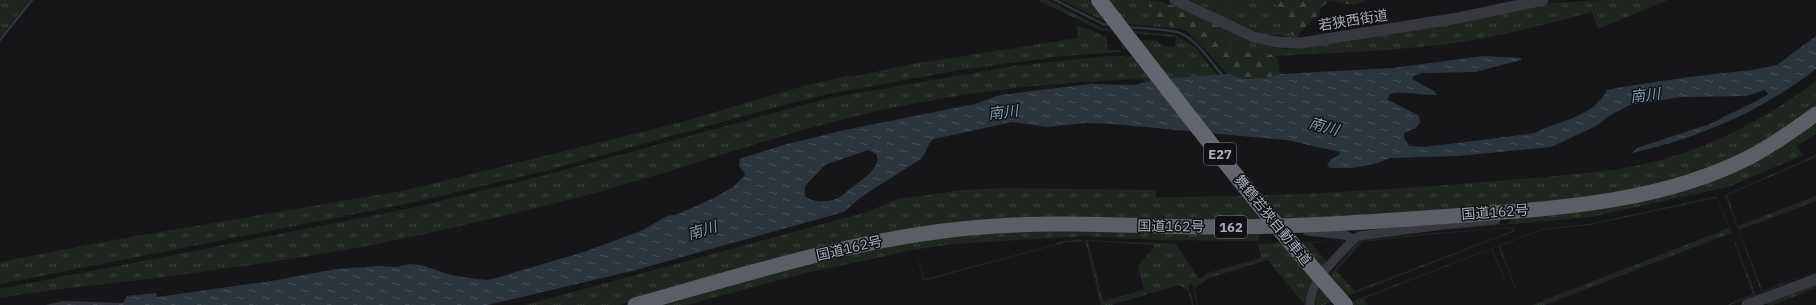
<svg xmlns="http://www.w3.org/2000/svg" width="1816" height="305" font-family="'IBM Plex Sans','Noto Sans JP',sans-serif">
<style>
.grass{fill:url(#grass-tufts);fill-rule:evenodd}
.forest{fill:url(#forest-firs)}
.water{fill:url(#water-ripples);fill-rule:evenodd}
.lines{fill:none;stroke-linecap:round;stroke-linejoin:round}
.stream{stroke:#2c353c;stroke-width:2.5}
.minor{stroke:#37383d;stroke-width:9}
.tertiary{stroke:#37383d;stroke-width:11}
.trunk{stroke:#5b5e65;stroke-width:15}
.motorway-bridge{stroke:#63666e;stroke-width:16}
.labels{text-anchor:middle;dominant-baseline:central;stroke-width:3;stroke-linejoin:round;paint-order:stroke}
.shield{fill:#111113;stroke:#7b7e86;stroke-width:1}
.shield-label{font-size:13px;font-weight:bold;fill:#a8adb8}
.street-label{font-size:14px;fill:#a8adb8;stroke:#111113}
.water-label{font-size:15px;font-style:italic;fill:#7f9bb3;stroke:#111113}
</style>
<defs>
<pattern id="grass-tufts" width="24" height="20" patternUnits="userSpaceOnUse"><rect width="24" height="20" fill="#1e261f"/><path d="M3 7l-1-3M5 7V3M7 7l1-3M15 17l-1-3M17 17v-4M19 17l1-3" fill="none" stroke="#3c433d"/></pattern>
<pattern id="forest-firs" width="22" height="20" patternUnits="userSpaceOnUse"><rect width="22" height="20" fill="#1e261f"/><path d="M5 1l3.5 6h-7zM16 11l3.5 6h-7z" fill="#3c433d"/></pattern>
<pattern id="water-ripples" width="26" height="14" patternUnits="userSpaceOnUse"><rect width="26" height="14" fill="#2c353c"/><path d="M2 4q2-2 4 0t4 0M15 11q2-2 4 0t4 0" fill="none" stroke="#485056"/></pattern>
</defs>
<rect width="100%" height="100%" fill="#161618"/>
<g class="grass">
<path d="M0 0H29L0 37Z"/>
<path d="M1037 0H1048L1102 28 1176 35 1196 48 1218 76 1145 82 1142 79C1044 82 947 94 852 117 778 135 706 161 633 182 573 200 512 214 451 228 355 251 255 265 157 278 104 284 52 289 0 298V289L412 208 546 175 829 98 1014 66 1107 56 1147 57 1146 50 1122 49V39L1157 41 1163 46 1175 47 1176 37 1102 31Z"/>
<path d="M1061 0H1150L1148 12 1180 29 1104 21Z"/>
<path d="M1189 0H1218L1220 15Z"/>
<path d="M1237 0H1274C1281 14 1282 28 1295 37L1263 34 1222 16Z"/>
<path d="M1602 0H1668L1598 29 1592 12C1564 19 1537 27 1509 33 1433 50 1354 52 1276 56L1272 55H1257L1242 51 1225 42 1216 24C1234 35 1255 45 1277 48 1286 49 1296 48 1305 48L1551 3Z"/>
<path d="M1077 25 1107 37V50H1121V52L1063 56 960 70 828 94 788 104 545 171 411 203 0 284V262L108 241 407 190 682 122 803 86 851 75 852 77 912 64 1078 38Z"/>
<path d="M1816 81V109L1779 135 1714 169 1598 198 1331 220H1041L750 268 619 305H525L867 212 898 199 963 190 1006 188 1155 190 1156 197C1274 197 1392 190 1509 180 1562 175 1616 173 1668 158 1722 142 1771 115 1816 81Z"/>
<path d="M1816 125V134L1797 146 1803 155 1728 187 1591 217 1422 232 1507 224 1517 215 1638 199Z"/>
<path d="M1816 155 1814 158 1727 195 1738 226 1816 196V201L1739 230 1763 291 1816 270 1762 293 1725 195Z"/>
<path d="M1717 196 1756 295 1730 305H1727L1753 294 1731 233 1545 305H1532L1729 228 1717 198 1590 225 1541 230 1501 246 1500 247 1522 305 1498 246 1542 229 1589 224Z"/>
<path d="M1513 227 1515 231 1324 305H1316V296L1322 285 1356 244 1361 241 1421 234ZM1511 228 1512 231 1355 291 1336 271 1362 242 1422 235Z"/>
<path d="M1260 230 1258 241 1157 240 1086 236 953 244 913 250 802 274 687 305H651L802 263 968 232Z"/>
<path d="M1081 239 1082 242H1067L924 281 916 252 925 279 1057 244V242Z"/>
<path d="M1085 240 1176 244 1199 279 1208 273 1261 258 1258 244 1343 241 1344 244C1330 261 1305 281 1305 305L1267 260 1209 278 1194 289 1198 305H1197L1192 283 1188 287 1194 305H1192L1188 290 1179 285 1111 305H1101ZM1088 241 1154 245 1152 250 1138 266 1144 290 1103 301ZM1342 241 1343 243 1327 262 1311 243Z"/>
<path d="M1492 248 1516 305 1491 249 1363 299 1368 305H1343Z"/>
<path d="M1816 284V288L1773 305H1768L1767 303Z"/>
</g>
<g class="forest">
<path d="M1150 0C1162 0 1208 17 1216 24 1220 28 1221 36 1225 41 1228 45 1236 48 1240 50 1252 56 1265 52 1276 56L1281 74 1266 78 1243 79 1228 74 1188 32 1149 18 1148 12Z"/>
<path d="M1218 0H1237L1222 16 1220 15Z"/>
<path d="M1274 0H1366C1354 7 1343 4 1330 0L1321 8 1319 14 1300 32 1298 37H1295C1282 28 1281 14 1274 0Z"/>
</g>
<path class="water" d="M1816 36V69C1762 111 1699 138 1632 153L1637 148 1710 124 1766 96 1768 94 1767 92 1764 90 1747 96 1682 97 1630 105 1612 114 1596 126 1551 147 1457 156 1390 158 1378 163 1353 168H1331L1327 166 1330 160 1339 155 1340 152 1287 140 1112 124 1085 123 1048 127 1012 122 934 139C927 143 927 153 921 159L861 197 844 212 632 271 488 305H46L63 301 123 303 127 296 156 293 157 297 271 281 336 269 379 266 396 267 410 264 420 265 455 276 486 280 492 279 584 252 643 230 667 216 678 214 714 198 733 187 744 176 745 173 739 166 740 159 742 158 787 144 845 130 975 104 1000 95 1090 84 1135 85 1145 82 1173 78 1228 74 1243 79 1266 78 1281 74 1393 68 1483 56 1521 58V60L1475 72 1422 73 1414 76 1412 79 1434 91 1437 95C1420 96 1406 90 1390 94L1387 99 1419 116 1420 122 1416 128 1404 133V138L1409 146 1425 147 1535 133C1559 120 1593 118 1607 90L1616 88 1689 77 1752 70 1777 65ZM868 150 876 154C883 168 859 181 850 189 846 191 844 195 840 197 831 202 813 204 805 196V186L825 165Z"/>
<g class="lines">
<g class="stream">
<path d="M1055 0 1103 24 1111 25"/>
<path d="M1128 27C1143 29 1162 28 1177 32 1197 38 1211 63 1224 77"/>
<path d="M0 40 32 0"/>
</g>
<g class="minor">
<path d="M1307 231 1344 235 1354 239"/>
<path d="M1310 305C1310 279 1338 257 1354 239L1359 236 1443 225 1496 220 1499 212"/>
</g>
<g class="tertiary">
<path d="M1175 0 1254 37 1276 42 1301 43 1458 18 1543 0"/>
<path d="M1747 305 1816 279"/>
</g>
<path class="trunk" d="M635 305C754 272 873 233 997 226 1072 221 1147 227 1222 227 1303 227 1384 221 1465 215 1561 208 1662 202 1750 157 1773 145 1795 129 1816 114"/>
<path class="motorway-bridge" d="M1099 0C1179 103 1258 208 1345 305"/>
</g>
<g class="labels">
<g class="shield">
<rect x="1204" y="143" width="32" height="22" rx="3"/>
<rect x="1215" y="216" width="32" height="22" rx="3"/>
</g>
<g class="shield-label">
<text x="1220" y="154">E27</text>
<text x="1231" y="227">162</text>
</g>
<g class="street-label">
<text transform="translate(1353 20) rotate(-9)">若狭西街道</text>
<text transform="translate(1495 212) rotate(-4)">国道162号</text>
<text transform="translate(1273 220) rotate(51)">舞鶴若狭自動車道</text>
<text transform="translate(1171 226) rotate(1)">国道162号</text>
<text transform="translate(849 248) rotate(-13)">国道162号</text>
</g>
<g class="water-label">
<text transform="translate(1645 95) rotate(-7)">南川</text>
<text transform="translate(1003 112) rotate(-7)">南川</text>
<text transform="translate(1324 126) rotate(16)">南川</text>
<text transform="translate(702 230) rotate(-17)">南川</text>
</g>
</g>
</svg>
